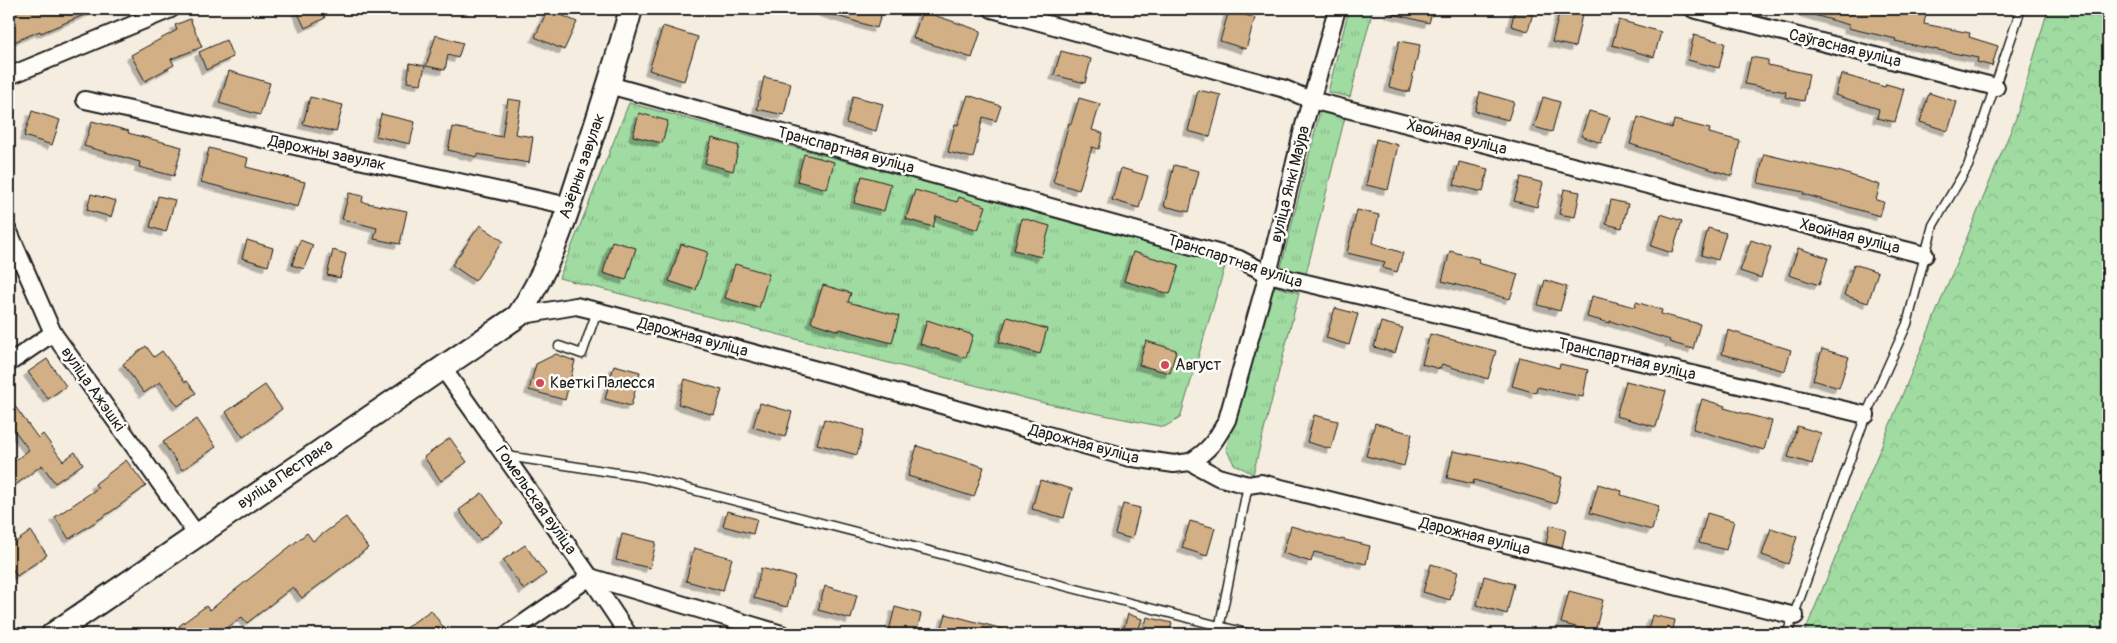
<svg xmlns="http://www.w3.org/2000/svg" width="2117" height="643" font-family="Pangolin,sans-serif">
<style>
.grass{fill:url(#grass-tufts);stroke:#5e7c5e}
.forest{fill:url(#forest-crowns);stroke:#5e7c5e}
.building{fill:#d2af84;stroke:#1c1c1c;filter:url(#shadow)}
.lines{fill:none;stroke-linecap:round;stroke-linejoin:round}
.lane-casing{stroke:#1c1c1c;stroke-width:11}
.street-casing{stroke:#1c1c1c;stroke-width:20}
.secondary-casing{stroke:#1c1c1c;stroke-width:26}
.lane{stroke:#fdfcf7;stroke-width:8}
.street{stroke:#fdfcf7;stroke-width:16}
.secondary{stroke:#fdfcf7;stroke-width:22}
.poi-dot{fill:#d1495b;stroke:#fdfcf7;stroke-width:2}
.labels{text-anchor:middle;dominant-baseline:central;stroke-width:5;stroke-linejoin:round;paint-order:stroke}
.street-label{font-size:16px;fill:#1c1c1c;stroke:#fdfcf7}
.poi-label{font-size:16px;fill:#1c1c1c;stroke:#fdfcf7;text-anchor:start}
</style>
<defs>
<pattern id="grass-tufts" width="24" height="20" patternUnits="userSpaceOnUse" patternTransform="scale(1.25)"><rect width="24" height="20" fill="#a0dba1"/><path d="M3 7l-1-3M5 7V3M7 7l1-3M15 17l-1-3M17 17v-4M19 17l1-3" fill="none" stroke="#89bb8a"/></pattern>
<pattern id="forest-crowns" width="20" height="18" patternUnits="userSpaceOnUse" patternTransform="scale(1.25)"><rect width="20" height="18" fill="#a0dba1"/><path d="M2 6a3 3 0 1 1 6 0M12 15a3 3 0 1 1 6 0" fill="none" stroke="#89bb8a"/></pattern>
<filter id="shadow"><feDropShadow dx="-4.5" dy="4.5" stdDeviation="0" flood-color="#0004"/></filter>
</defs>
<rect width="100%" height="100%" fill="#f4ede0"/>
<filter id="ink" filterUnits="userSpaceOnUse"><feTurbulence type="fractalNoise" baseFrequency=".02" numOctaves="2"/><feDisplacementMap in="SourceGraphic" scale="10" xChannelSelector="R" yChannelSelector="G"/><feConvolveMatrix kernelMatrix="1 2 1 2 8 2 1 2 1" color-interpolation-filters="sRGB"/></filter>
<g filter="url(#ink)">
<g class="grass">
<path d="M1349 9H1373L1350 97 1328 92Z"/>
<path d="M629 103 1226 263 1180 418 1164 427 1044 403 559 278Z"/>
<path d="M1320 111 1345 117 1306 274 1281 267Z"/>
<path d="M1274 286 1299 293 1253 474 1234 464 1226 449Z"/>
</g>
<path class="forest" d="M2048 9H2108V634H1804L2016 118Z"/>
<g class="building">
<path d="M24 9H98L41 33 40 31 9 44V15Z"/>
<path d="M296 9H321L325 18 305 28Z"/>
<path d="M548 9 577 22 564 50 535 37Z"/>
<path d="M825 9H883L877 28 824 12Z"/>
<path d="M1391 9H1433L1429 23 1390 13Z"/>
<path d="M1515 9H1534L1528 31 1511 26Z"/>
<path d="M1804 9H1927L1924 24 1970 33 1969 37 1998 46 1992 66 1977 62 1978 58 1918 46 1895 41 1896 39 1848 28 1849 25 1804 12Z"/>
<path d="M1229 10 1255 18 1246 49 1220 41Z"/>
<path d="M1560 10 1582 15 1575 47 1552 42Z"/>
<path d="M922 11 981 31 972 58 913 38Z"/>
<path d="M190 19 202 47 171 59 174 65 145 81 131 55 177 30 175 25Z"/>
<path d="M1619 20 1661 32 1654 57 1612 45Z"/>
<path d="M663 26 698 37 684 81 649 70Z"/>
<path d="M436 35 463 43 458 58 448 55 445 70 426 66Z"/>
<path d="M1694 35 1725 43 1719 68 1688 60Z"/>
<path d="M226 40 233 57 206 70 199 52Z"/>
<path d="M1399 41 1420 45 1409 92 1389 87Z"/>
<path d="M1061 51 1091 59 1085 83 1054 75Z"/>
<path d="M1751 57 1768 60V65L1809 74 1804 101 1785 97 1786 92 1745 84Z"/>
<path d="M410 63 425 66 421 84 407 82Z"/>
<path d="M229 71 270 83 260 115 219 103Z"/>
<path d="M1841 74 1885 87 1886 84 1904 89 1895 122 1877 118 1879 109 1835 95Z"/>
<path d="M764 77 791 83 784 115 757 109Z"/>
<path d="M1198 90 1221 95 1210 137 1188 131Z"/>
<path d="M1480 92 1514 102 1508 120 1475 111Z"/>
<path d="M1929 93 1957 102 1948 131 1920 122Z"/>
<path d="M968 95 1001 106 996 121 983 117 973 158 948 152 955 124 958 125Z"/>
<path d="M853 96 883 104 876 131 846 123Z"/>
<path d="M310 97 343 105 336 132 303 124Z"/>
<path d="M1543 97 1560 102 1552 132 1534 127Z"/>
<path d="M1079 98 1100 104 1092 130 1103 133 1099 149 1092 147 1079 190 1053 182 1069 123 1071 124Z"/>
<path d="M508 99 521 101 515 134 533 137 529 163 477 154V157L448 150 453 127 502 137Z"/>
<path d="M32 111 60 120 52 145 24 136Z"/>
<path d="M1589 111 1610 117 1601 143 1581 136Z"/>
<path d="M639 113 668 121 662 143 633 136Z"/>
<path d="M381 114 415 122 410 144 376 136Z"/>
<path d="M1638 117 1672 128 1674 120 1710 129 1709 133 1740 141 1732 176 1630 144Z"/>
<path d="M92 121 129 131 128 133 182 147 174 176 139 167 140 162 84 146Z"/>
<path d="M712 138 739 146 733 171 705 163Z"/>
<path d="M1376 139 1398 145 1388 190 1366 185Z"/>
<path d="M209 148 248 158 246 167 305 182 298 207 201 182Z"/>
<path d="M804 154 834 162 827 189 797 181Z"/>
<path d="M1764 154 1841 172 1880 185 1876 200 1884 202 1880 216 1803 194 1804 192 1758 183Z"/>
<path d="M1459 162 1488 169 1483 192 1454 185Z"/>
<path d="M1174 165 1199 171 1189 212 1164 206Z"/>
<path d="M1121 168 1148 176 1139 208 1112 200Z"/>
<path d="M862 176 891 184 884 211 854 203Z"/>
<path d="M1521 177 1543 183 1537 207 1514 201Z"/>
<path d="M1564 189 1580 192 1575 217 1559 214Z"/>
<path d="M915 190 957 202 959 197 986 206 978 230 936 216 933 227 906 219Z"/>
<path d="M349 193 363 196 362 202 407 211 400 244 374 239 377 228 342 219Z"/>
<path d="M91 194 116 201 111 217 87 210Z"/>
<path d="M158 196 175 200 166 232 150 227Z"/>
<path d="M1611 200 1628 204 1622 228 1606 224Z"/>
<path d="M1357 210 1379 215 1373 243 1403 253 1397 272 1383 268 1385 262 1347 253Z"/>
<path d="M1661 214 1682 221 1672 253 1651 246Z"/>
<path d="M1022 218 1050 226 1041 257 1014 250Z"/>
<path d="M480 225 503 241 475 281 452 265Z"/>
<path d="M1708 228 1726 233 1718 260 1701 255Z"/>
<path d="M247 240 273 248 268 266 242 258Z"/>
<path d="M300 240 313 245 304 269 292 265Z"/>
<path d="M1751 240 1771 247 1761 278 1740 271Z"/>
<path d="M612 241 636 248 626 280 603 273Z"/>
<path d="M681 244 708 252 696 290 669 281Z"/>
<path d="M1798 248 1828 258 1819 285 1789 275Z"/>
<path d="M333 250 346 254 340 278 327 275Z"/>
<path d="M1450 251 1479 259 1478 263 1518 274 1510 299 1442 281Z"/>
<path d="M1133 252 1179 265 1170 294 1124 281Z"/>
<path d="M735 264 769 274 759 308 725 298Z"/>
<path d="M1854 264 1878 272 1868 303 1844 295Z"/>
<path d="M1545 280 1567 287 1560 311 1538 305Z"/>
<path d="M823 285 851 293 848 302 899 316 892 343 840 329 839 331 811 322Z"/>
<path d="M1592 296 1635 307 1636 302 1662 310 1661 314 1700 324 1693 349 1669 342 1670 340 1610 321V323L1587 317Z"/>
<path d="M1335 308 1358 314 1349 345 1326 338Z"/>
<path d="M1007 317 1047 329 1040 354 999 342Z"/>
<path d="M927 320 973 335 966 358 920 344Z"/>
<path d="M1381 322 1403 328 1395 353 1374 347Z"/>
<path d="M1728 330 1791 350 1785 371 1722 354Z"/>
<path d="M1430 334 1496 351 1488 379 1442 364 1440 369 1422 364Z"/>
<path d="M1146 341 1176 350 1170 373 1139 365Z"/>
<path d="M146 346 154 357 162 351 185 382 187 381 196 393 178 406 160 382 144 393 123 364Z"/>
<path d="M1822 349 1849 357 1839 388 1813 380Z"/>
<path d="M556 354 575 361 565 400 529 390 536 364Z"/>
<path d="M1520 357 1559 368 1560 364 1588 370 1583 397 1537 387 1536 393 1512 386Z"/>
<path d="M47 359 66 386 48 399 28 372Z"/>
<path d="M614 365 640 372 631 406 605 399Z"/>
<path d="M685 379 722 390 714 415 678 404Z"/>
<path d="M1626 381 1666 391 1656 427 1616 416Z"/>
<path d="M265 385 282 409 243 437 226 412Z"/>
<path d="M9 398 38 438 43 434 63 461 75 452 83 464 55 483 42 465 14 486 9 479V465L29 450 15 431 9 435Z"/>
<path d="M1702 399 1725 406 1724 408 1772 421 1764 450 1693 429Z"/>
<path d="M760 403 792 412 785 437 753 427Z"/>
<path d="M1314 415 1338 421 1331 449 1307 442Z"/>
<path d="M197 419 216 447 182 470 163 442Z"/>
<path d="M824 419 864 430 857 455 817 444Z"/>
<path d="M1375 423 1412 434 1404 466 1366 456Z"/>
<path d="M1797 426 1821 433 1812 464 1788 457Z"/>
<path d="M450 438 467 462 441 481 424 457Z"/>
<path d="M917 446 984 467 974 497 908 476Z"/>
<path d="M1453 451 1500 460 1562 477 1556 504 1474 480 1473 484 1447 478Z"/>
<path d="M126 460 146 486 115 509 69 539 55 517 98 488 95 484Z"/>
<path d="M1040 480 1072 489 1064 518 1032 509Z"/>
<path d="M1598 484 1622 491 1621 495 1659 506 1652 530 1590 513Z"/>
<path d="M482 493 503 523 480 540 459 510Z"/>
<path d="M1123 504 1140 508 1132 539 1115 534Z"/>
<path d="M727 511 757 519 753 534 723 526Z"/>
<path d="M1707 513 1734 521 1726 550 1699 543Z"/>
<path d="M346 517 368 548 302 598 293 587 247 623 242 617 219 634H185L179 626 206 606 210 610 307 533 313 541Z"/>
<path d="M1190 521 1215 528 1207 556 1182 548Z"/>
<path d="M1550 525 1566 529 1562 548 1546 544Z"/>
<path d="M1291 526 1340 540 1341 539 1370 546 1366 564 1314 552 1311 562 1283 553Z"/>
<path d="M1771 528 1797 537 1788 564 1762 555Z"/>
<path d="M31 531 47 555 17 576 9 564V547Z"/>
<path d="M622 534 656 542 650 568 616 560Z"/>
<path d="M525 545 546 574 524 590 503 560Z"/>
<path d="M694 548 732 558 723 591 686 581Z"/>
<path d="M1431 564 1458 572 1450 600 1423 592Z"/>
<path d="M761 568 795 577 787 607 754 598Z"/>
<path d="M1484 576 1514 584 1507 614 1477 605Z"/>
<path d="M825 586 857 595 851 619 818 610Z"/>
<path d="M1569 591 1603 600 1595 632 1561 623Z"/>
<path d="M895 607 921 614 916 634H903L889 631Z"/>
<path d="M431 610 448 634H397Z"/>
<path d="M946 614 1007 630 1006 634H940Z"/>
<path d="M1128 614 1142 619 1137 634H1122Z"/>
<path d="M1652 615 1675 620 1672 634H1647Z"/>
<path d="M1147 617 1172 623 1169 634 1144 630Z"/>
</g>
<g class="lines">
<defs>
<g id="lane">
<path d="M559 346 582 354 597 311"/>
<path d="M507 456 643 477 1250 634"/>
<path d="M1218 634 1248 485"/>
<path d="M1787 634 1866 415 1907 324 1933 225 1968 166 2021 9"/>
</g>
<g id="street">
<path d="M992 9 1285 89 1311 100 1925 255"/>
<path d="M1693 9 1996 87"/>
<path d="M9 76 171 9"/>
<path d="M609 85 1239 259 1268 274 1866 415"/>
<path d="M85 100 569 206"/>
<path d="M9 232 53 333 197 535"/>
<path d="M518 316 576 306 597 311 828 373 1126 457 1174 464 1190 462 1218 477 1248 485 1261 483 1795 616"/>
<path d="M9 363 53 333"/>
<path d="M442 367 590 577 628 634"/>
<path d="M1190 462C1210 450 1216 440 1227 420L1268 274 1303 129 1337 9"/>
<path d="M508 634 590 577 782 634"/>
</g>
<path id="secondary" d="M53 634 518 316C548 272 565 220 581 170 599 116 616 63 631 9"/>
</defs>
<use href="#lane" class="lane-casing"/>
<use href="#street" class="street-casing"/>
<use href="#secondary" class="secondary-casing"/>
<use href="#lane" class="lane"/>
<use href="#street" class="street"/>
<use href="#secondary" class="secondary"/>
</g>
</g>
<g class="poi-dot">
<circle cx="1165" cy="365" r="5"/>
<circle cx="540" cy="383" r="5"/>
</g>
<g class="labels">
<g class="street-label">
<text transform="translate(1845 48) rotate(14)">Саўгасная вуліца</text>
<text transform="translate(1457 137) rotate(14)">Хвойная вуліца</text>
<text transform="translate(846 150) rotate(15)">Транспартная вуліца</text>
<text transform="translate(327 153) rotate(12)">Дарожны завулак</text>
<text transform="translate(582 166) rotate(-71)">Азёрны завулак</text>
<text transform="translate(1290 184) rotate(-76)">вуліца Янкі Маўра</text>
<text transform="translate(1850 236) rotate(14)">Хвойная вуліца</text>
<text transform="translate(1235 261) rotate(18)">Транспартная вуліца</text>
<text transform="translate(693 337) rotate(15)">Дарожная вуліца</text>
<text transform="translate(1627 359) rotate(13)">Транспартная вуліца</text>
<text transform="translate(93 389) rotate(55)">вуліца Ажэшкі</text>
<text transform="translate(1084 444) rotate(15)">Дарожная вуліца</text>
<text transform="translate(285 474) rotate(-34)">вуліца Пестрака</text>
<text transform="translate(536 500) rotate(55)">Гомельская вуліца</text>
<text transform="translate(1475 536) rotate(14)">Дарожная вуліца</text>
</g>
<g class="poi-label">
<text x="1175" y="365">Август</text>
<text x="550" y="383">Кветкі Палесся</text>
</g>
</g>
<rect width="2117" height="643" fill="none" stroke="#fdfcf7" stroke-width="30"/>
<rect x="15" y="15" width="2087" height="613" fill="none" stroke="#1c1c1c" stroke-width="2" filter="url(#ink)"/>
</svg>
